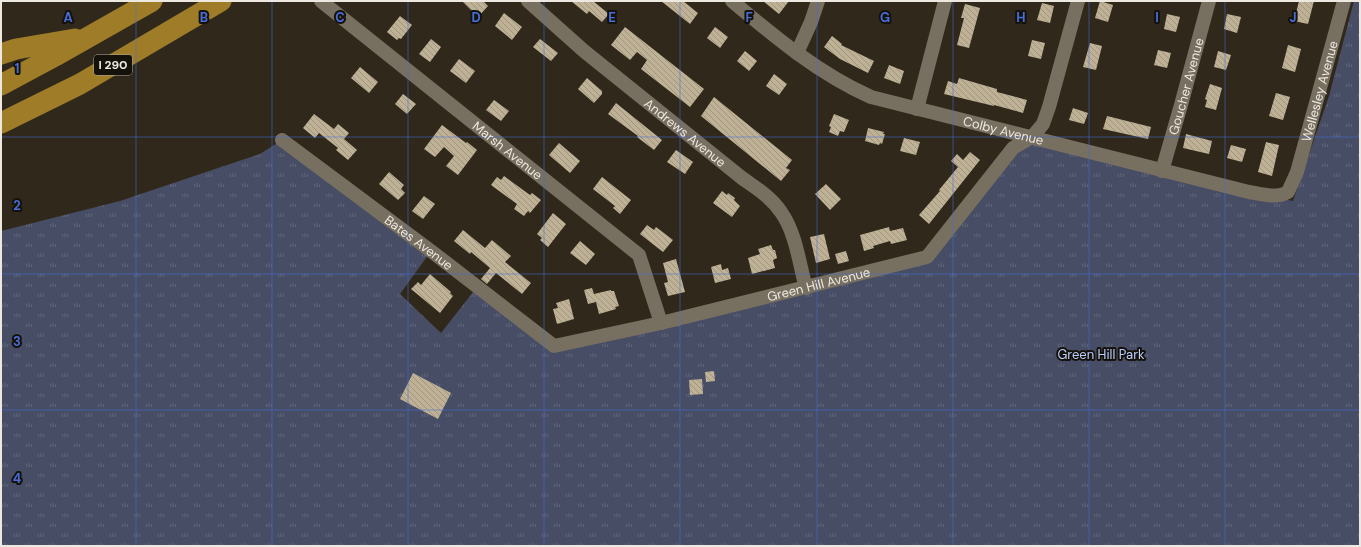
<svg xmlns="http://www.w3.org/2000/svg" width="1361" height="547" font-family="'DM Sans',sans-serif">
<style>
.park{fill:url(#park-tufts)}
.building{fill:url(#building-back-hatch)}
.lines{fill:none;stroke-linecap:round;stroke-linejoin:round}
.minor{stroke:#776f60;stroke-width:14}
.highway{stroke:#9f7c28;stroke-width:21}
.grid{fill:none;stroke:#476dda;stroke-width:1;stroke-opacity:0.55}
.labels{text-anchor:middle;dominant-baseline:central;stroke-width:4;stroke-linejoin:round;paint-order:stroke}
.shield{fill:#15120c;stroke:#aca8a0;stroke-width:1}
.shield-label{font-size:12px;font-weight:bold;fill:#ede9e0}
.street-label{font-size:13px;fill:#ede9e0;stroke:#15120c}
.park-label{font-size:13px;fill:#bdcdfe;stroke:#15120c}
.grid-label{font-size:13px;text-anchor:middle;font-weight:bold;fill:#476dda;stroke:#15120c;stroke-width:4;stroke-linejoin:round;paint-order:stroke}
</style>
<defs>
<pattern id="park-tufts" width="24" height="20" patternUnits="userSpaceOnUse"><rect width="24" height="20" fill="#464d64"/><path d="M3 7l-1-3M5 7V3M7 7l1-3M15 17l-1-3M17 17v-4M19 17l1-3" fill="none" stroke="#61677a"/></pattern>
<pattern id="building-back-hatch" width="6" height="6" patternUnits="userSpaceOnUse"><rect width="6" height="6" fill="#beb195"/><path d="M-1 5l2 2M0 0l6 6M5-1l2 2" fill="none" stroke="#a09680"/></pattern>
</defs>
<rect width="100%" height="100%" fill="#30291b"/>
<path class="park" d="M1354 1H1360V546H1V231L120 201 260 154 282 140 431 251 400 294 441 333 477 287 554 346 927 257 1013 148 1032 137 1249 192 1293 201 1329 96Z"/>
<g class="building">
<path d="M462 1H483L488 6 478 17Z"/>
<path d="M571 1H593L609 14 602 22 589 11 587 14Z"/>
<path d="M661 1H683L698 13 690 24Z"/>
<path d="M763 1H789L779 14Z"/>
<path d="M1100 1 1113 5 1108 22 1095 18Z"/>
<path d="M1299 1H1314L1308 24 1294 21Z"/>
<path d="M1042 3 1054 6 1050 23 1037 20Z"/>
<path d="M965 4 980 8 969 48 957 45 964 18H961Z"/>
<path d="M504 13 522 27 512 40 495 26Z"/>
<path d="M1167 14 1180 17 1176 32 1164 29Z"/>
<path d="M1227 14 1241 17 1237 33 1224 29Z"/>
<path d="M400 16 412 25 401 39 399 38 397 40 387 32Z"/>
<path d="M625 27 704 89 690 107 641 69 647 60 637 52 630 60 611 45Z"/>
<path d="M715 27 728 37 720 48 707 38Z"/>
<path d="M832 36 842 44 841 45 874 61 868 73 840 59 824 47Z"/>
<path d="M431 39 441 47 430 62 419 54Z"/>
<path d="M540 39 558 53 551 61 533 47Z"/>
<path d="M1032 40 1045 43 1041 59 1028 56Z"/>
<path d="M1090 43 1102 46 1096 70 1083 67Z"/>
<path d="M1288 45 1301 49 1295 72 1282 68Z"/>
<path d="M1158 50 1171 53 1167 68 1154 65Z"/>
<path d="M745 51 757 61 749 71 737 61Z"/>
<path d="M1218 51 1231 55 1226 70 1214 67Z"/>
<path d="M459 59 475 71 466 83 450 71Z"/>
<path d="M889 65 904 71 900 84 884 78Z"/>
<path d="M360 67 378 82 369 93 351 78Z"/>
<path d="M774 74 787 84 779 95 766 86Z"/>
<path d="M587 78 602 91V94L594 103 578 89Z"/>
<path d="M959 78 997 89V92L1027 100 1023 113 994 105V106L944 94 948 81 957 84Z"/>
<path d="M1210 84 1222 88 1216 110 1205 107 1207 100 1205 99Z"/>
<path d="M1276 93 1290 97 1283 120 1269 116Z"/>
<path d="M403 94 416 104 407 114 395 104Z"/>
<path d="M714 97 792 160 786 168 790 170 781 181 701 116Z"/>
<path d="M494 100 509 111 501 121 486 110Z"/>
<path d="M616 103 662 140 654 150 637 137 638 136 608 114Z"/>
<path d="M1073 108 1088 113 1084 124 1069 120Z"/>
<path d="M314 114 334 129 338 124 349 133 344 139 357 150 348 160 336 150 338 148 319 133 315 138 303 128Z"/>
<path d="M834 114 849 120 844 132 840 131 838 136 829 132 831 127 829 126Z"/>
<path d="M1107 116 1151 127 1148 139 1103 129Z"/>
<path d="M442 125 466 143 467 142 477 150 458 175 446 166 454 156 444 147 435 157 424 149Z"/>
<path d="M868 128 884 132 883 134H885L882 144 880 143 879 145 865 141Z"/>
<path d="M1186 134 1212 141 1209 154 1183 148Z"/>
<path d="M904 138 920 142 916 155 900 151Z"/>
<path d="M1266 142 1279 145 1272 176 1258 172Z"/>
<path d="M559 143 580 161 570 173 549 155Z"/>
<path d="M1231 145 1246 149 1242 162 1227 158Z"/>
<path d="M676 150 693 162 685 174 667 162Z"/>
<path d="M970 152 980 160 929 224 919 215 940 191 939 190 958 167 951 161 957 154 963 160Z"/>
<path d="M389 172 404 185 401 189 405 193 398 200 379 184Z"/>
<path d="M504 176 530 195 532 193 541 200 530 213 528 211 524 216 514 209 517 204 491 185 497 177 501 180Z"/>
<path d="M602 177 631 200 620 214 613 208 615 206 593 189Z"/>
<path d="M826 184 841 199 830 210 815 194Z"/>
<path d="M722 191 727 195 728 193 735 198 734 200 740 206 732 217 713 203Z"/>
<path d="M424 196 435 204 423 219 412 211Z"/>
<path d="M553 213 566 224 548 247 540 240 542 238 537 234Z"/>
<path d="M647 225 654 230 656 227 673 240 663 252 640 234Z"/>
<path d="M889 227 890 231 903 228 907 240 891 244 890 241 873 246 874 248 864 251 860 235Z"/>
<path d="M463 230 485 248 492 240 511 256 505 262 531 283 522 294 496 273 487 284 481 279 490 268 471 252 470 254 454 241Z"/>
<path d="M824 234 830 259 816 263 810 237Z"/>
<path d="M580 241 595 254 586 265 570 253Z"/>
<path d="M771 245 773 250H775L777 258 773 260 775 268 752 274 748 258 760 254 758 249Z"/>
<path d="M846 251 849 261 838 264 835 254Z"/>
<path d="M676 259 685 292 668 296 664 283 668 282 663 263Z"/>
<path d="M721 264 722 270 728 268 731 279 715 283 711 267Z"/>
<path d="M430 274 451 292 450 293 453 296 440 313 411 289 418 282 421 285Z"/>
<path d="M592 288 594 294 611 290V291H614L619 306 615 307 616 309 599 314 596 302 588 304 584 290Z"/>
<path d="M569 299 574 319 557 324 553 309 558 308 556 303Z"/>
<path d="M714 371 715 381 706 382 705 372Z"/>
<path d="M413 373 451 393 438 419 400 399Z"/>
<path d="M702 379 703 394 690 395 689 380Z"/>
</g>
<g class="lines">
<g class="minor">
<path id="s1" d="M321 1 639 255 661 323"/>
<path id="s2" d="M528 1 584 51 742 178C756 188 771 197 781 212 796 233 799 263 806 288"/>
<path id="s3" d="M732 1C775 37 819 74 871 97L1249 192C1261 194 1276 199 1288 192L1297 172 1344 1"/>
<path d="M797 53 811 22 818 1"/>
<path d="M917 109 945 1"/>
<path id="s4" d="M282 140 431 251 554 346 661 323 927 257 1013 148 1032 137 1043 124 1049 107 1078 1"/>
<path id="s5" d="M1162 171 1181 105 1209 1"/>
</g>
<g class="highway">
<path d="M1 54 16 49 75 39"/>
<path d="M1 85 55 56 152 1"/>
<path d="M1 123 80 84 221 1"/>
</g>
</g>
<path class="grid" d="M136 1V546M272 1V546M408 1V546M544 1V546M680 1V546M817 1V546M953 1V546M1089 1V546M1225 1V546M1 137H1360M1 274H1360M1 410H1360"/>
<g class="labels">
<rect class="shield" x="94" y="55" width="38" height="20" rx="3"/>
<g class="shield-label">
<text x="113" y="65">I 290</text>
</g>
<g class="street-label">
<text stroke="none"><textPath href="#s5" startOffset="88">Goucher Avenue</textPath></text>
<text stroke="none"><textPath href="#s3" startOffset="705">Wellesley Avenue</textPath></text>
<text stroke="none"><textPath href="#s3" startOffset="306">Colby Avenue</textPath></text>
<text stroke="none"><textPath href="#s2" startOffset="205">Andrews Avenue</textPath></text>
<text stroke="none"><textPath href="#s1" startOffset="239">Marsh Avenue</textPath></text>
<text stroke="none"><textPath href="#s4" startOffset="171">Bates Avenue</textPath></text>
<text stroke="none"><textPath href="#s4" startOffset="613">Green Hill Avenue</textPath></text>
</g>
<g class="park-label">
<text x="1101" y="354">Green Hill Park</text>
</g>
</g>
<g class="grid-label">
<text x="68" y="22">A</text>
<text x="204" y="22">B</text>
<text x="340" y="22">C</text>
<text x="476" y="22">D</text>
<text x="612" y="22">E</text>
<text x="749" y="22">F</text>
<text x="885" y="22">G</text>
<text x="1021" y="22">H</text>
<text x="1157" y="22">I</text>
<text x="1293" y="22">J</text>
<text x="17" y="73">1</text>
<text x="17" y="210">2</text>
<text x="17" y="346">3</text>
<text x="17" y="483">4</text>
</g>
<rect width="1361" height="547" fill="none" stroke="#ede9e0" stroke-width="4"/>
</svg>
